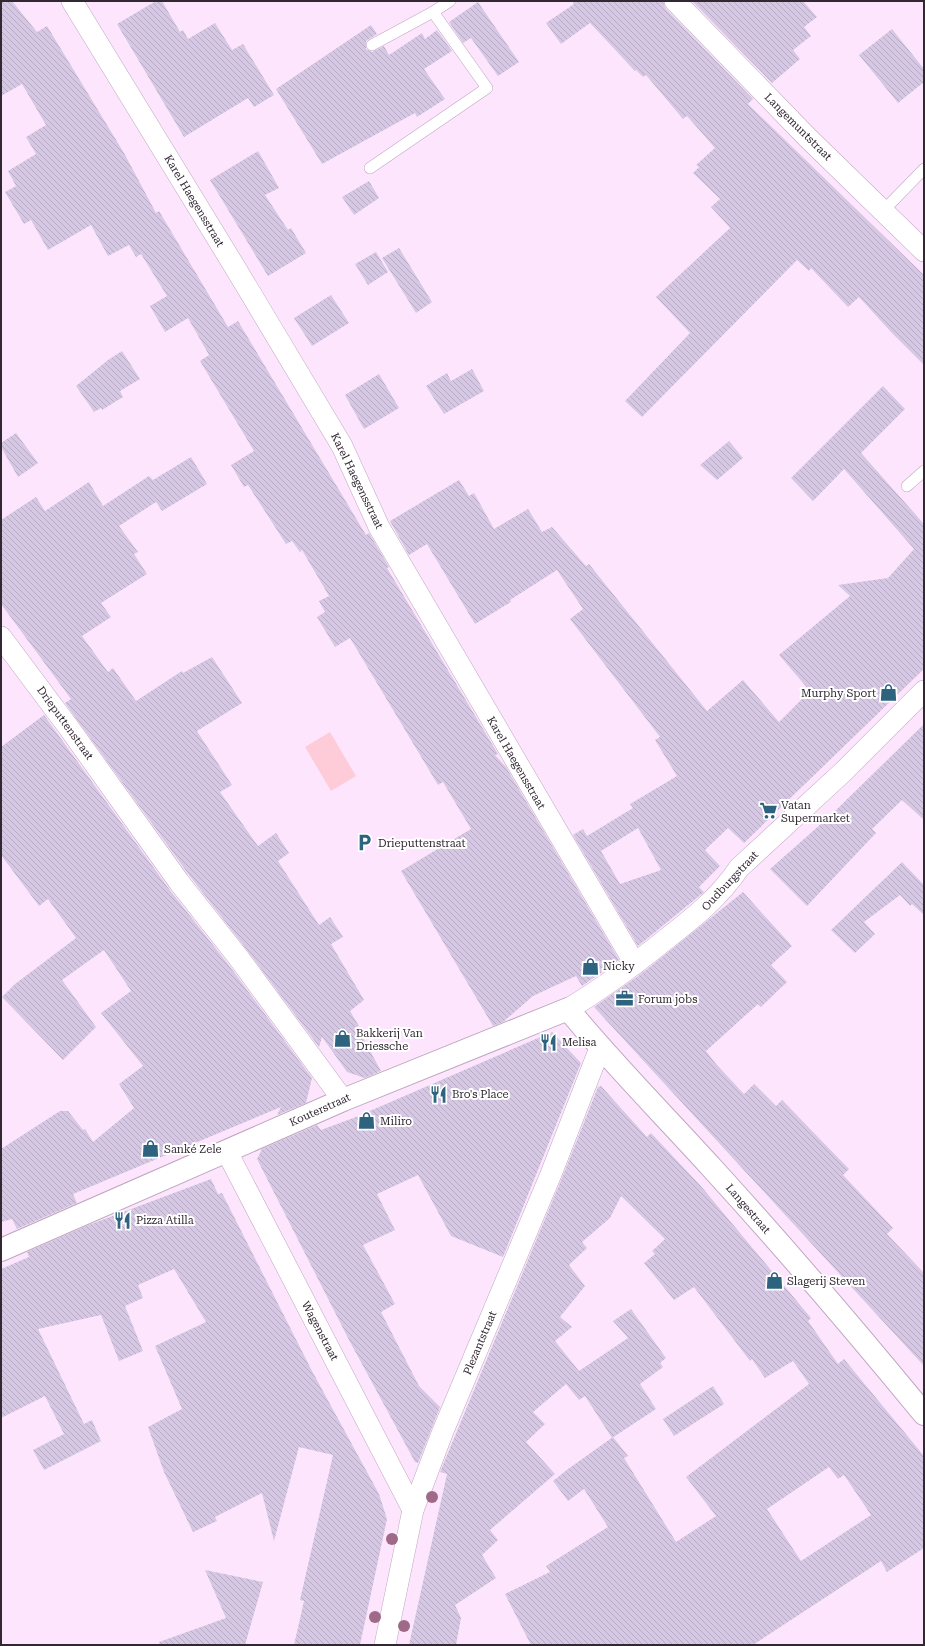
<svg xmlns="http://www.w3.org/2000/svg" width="925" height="1646" font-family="'Roboto Serif',serif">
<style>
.grass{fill:#feccd8}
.building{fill:url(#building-back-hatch);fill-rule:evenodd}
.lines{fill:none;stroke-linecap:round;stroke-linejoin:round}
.service-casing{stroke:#bfa7bf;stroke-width:12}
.minor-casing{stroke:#bfa7bf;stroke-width:22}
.tertiary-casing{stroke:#bfa7bf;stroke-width:24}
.service{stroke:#fff;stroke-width:11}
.minor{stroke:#fff;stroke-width:21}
.tertiary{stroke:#fff;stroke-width:22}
.tree{fill:#9f6a87}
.labels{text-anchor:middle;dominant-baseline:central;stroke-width:4;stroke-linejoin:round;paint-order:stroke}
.street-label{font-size:11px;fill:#322832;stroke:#fff}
.poi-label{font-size:11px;fill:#322832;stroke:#fff;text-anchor:start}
</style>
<defs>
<pattern id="building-back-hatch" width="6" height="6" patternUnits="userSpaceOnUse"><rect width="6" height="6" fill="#d6c8e5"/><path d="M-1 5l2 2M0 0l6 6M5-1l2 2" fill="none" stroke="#b8acc5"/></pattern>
</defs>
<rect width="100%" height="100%" fill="#fee5fe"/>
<path class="grass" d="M330 732 356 776 331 791 305 747Z"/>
<g class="building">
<path d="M1 1H12L37 32 47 26 124 153 156 213 159 211 228 327 238 321 366 535 369 533 389 567 387 568 498 754 495 755 506 767 619 960 582 986 576 976 533 996 503 1022 493 1026 401 871 471 829 443 782 438 785 350 638 335 647 317 617 325 612 319 601 329 596 302 550 300 552 292 541 286 544 248 485 244 487 231 465 254 451 200 361 209 355 188 318 165 332 150 306 167 296 141 254 136 257 129 245 108 256 91 225 48 250 31 220 24 224 5 192 16 186 8 171 36 154 26 137 46 125 22 84 1 96Z"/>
<path d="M156 1H162L180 32 183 30 188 39 215 23 232 50 243 44 274 95 254 107 248 98 184 137 117 24Z"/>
<path d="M572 1H663L666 9 753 99 748 104 924 275V365L891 332 859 297 848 307 811 268 809 271 797 260 642 417 625 401 690 333 656 297 730 228 711 207 720 199 693 173 699 167 696 165 715 148 687 116 683 119 646 75 643 77 636 70 635 71 590 23 561 44 546 23 574 4Z"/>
<path d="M692 1H803L817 17 804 27 811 36 793 50 800 59 772 83Z"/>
<path d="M478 2 519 62 498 76 471 38 463 43 449 22Z"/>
<path d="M371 25 377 34 366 41V49L372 52 384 46 389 55 422 33 425 39 437 30 452 51 424 69 445 99 417 117 415 113 322 164 276 89Z"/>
<path d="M892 29 924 69V82L898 103 859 55Z"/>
<path d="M258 151 279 188 265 195 288 230 291 228 306 253 268 276 210 180Z"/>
<path d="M369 181 379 198 354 215 342 197Z"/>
<path d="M399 248 432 302 416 313 382 258Z"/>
<path d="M376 252 388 272 368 285 355 264Z"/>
<path d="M331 295 349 323 312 346 294 318Z"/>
<path d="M122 351 140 379 120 391 123 397 102 410 101 408 94 412 76 386 108 360Z"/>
<path d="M472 369 484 391 444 414 426 386 447 373 451 381Z"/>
<path d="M379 374 399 408 364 429 345 395Z"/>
<path d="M883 386 905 409 861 453 924 524V669L744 843 728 828 705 850 720 866 699 887 704 892 638 946 573 835 583 829 587 836 633 808 630 804 677 776 655 740 660 737 570 619 583 609 557 570 510 600 511 602 475 624 427 544 409 555 390 521 459 480 469 496 474 493 494 529 528 509 542 532 552 527 586 566 589 564 707 711 743 680 779 722 810 691 779 655 850 596 838 585 888 578 914 549 844 469 813 501 791 478ZM638 828 661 870 620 884 601 851Z"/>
<path d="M16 433 38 463 18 477 1 447V443Z"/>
<path d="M729 441 743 458 717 480 700 465Z"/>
<path d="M191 457 207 484 162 511 156 502 119 526 138 552 134 554 147 574 101 603 111 617 82 636 108 672 113 668 136 701 182 671 183 673 212 657 242 703 197 731 232 785 220 792 258 846 276 833 289 853 278 861 319 925 330 917 343 937 331 944 364 1000 350 1011 359 1026 357 1027 381 1071 365 1078 347 1072 322 1037 319 1047 247 950 189 875 65 703 71 699 1 604V520L36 497 45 511 89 482 103 506 149 476 153 480Z"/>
<path d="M44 715 169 889 228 964 312 1078 306 1103 277 1115 281 1107 73 1194 77 1203 17 1229 12 1219 1 1222V1149L60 1111H68L83 1130 85 1129 93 1142 134 1108 119 1084 143 1066 101 1013 131 991 104 950 62 980 96 1027 63 1060 2 997 15 984 76 938 48 899 39 906 1 855V747Z"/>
<path d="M924 724V820L902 800 872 829 876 833 807 906 770 869 830 816Z"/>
<path d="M902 862 924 885V915L912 904 910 906 900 895 864 922 875 934 855 953 831 930Z"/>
<path d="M743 892 792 946 771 965 787 982 761 1007 758 1004 706 1051 716 1064 744 1094 754 1084 776 1106 782 1100 849 1169 843 1175 893 1228 887 1234 924 1273V1366L594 1007 641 974Z"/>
<path d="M552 1032 581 1063 503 1257 451 1236 418 1175 377 1194 395 1230 363 1245 395 1304 381 1312 419 1386 440 1407 418 1463 415 1462 349 1340 257 1159 262 1149 317 1125 321 1130 356 1117Z"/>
<path d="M601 1086 647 1137 651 1133 700 1185 811 1318 808 1321 838 1364 844 1359 924 1456V1548L887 1572 881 1561 753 1645H531L505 1594 550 1572 546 1566 608 1527 584 1489 568 1501 553 1481 568 1469 613 1437 628 1456 624 1458 676 1542 716 1516 686 1477 809 1384 793 1361 765 1378 752 1359 750 1361 694 1287 674 1300 644 1263 655 1254 652 1251 665 1239 621 1196 610 1218 582 1242 587 1248 569 1265 585 1286 560 1317 572 1327 555 1341 579 1371 628 1338 613 1321 631 1309 666 1358 660 1363 663 1367 640 1384 656 1409 612 1438 585 1396 579 1400 566 1384 533 1412 545 1424 526 1442 555 1474 490 1530 498 1540 482 1555 496 1578 455 1605 461 1618 456 1645H409L447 1474 440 1472 562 1178 598 1087ZM829 1467 838 1479 844 1475 871 1515 801 1561 767 1509Z"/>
<path d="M211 1179 218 1194 222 1193 312 1371 379 1494 387 1519 360 1645H294L304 1601 300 1600 333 1455 299 1447 274 1541 262 1493 215 1517 217 1521 193 1532 164 1472 148 1427 182 1409 155 1346 206 1322 174 1269 138 1285 143 1298 125 1306 143 1351 119 1361 101 1315 38 1329 84 1424 92 1420 101 1441 44 1470 33 1450 64 1434 45 1396 1 1418V1269L29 1257 27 1252 86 1226Z"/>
<path d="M713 1386 724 1404 674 1436 663 1419Z"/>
<path d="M205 1570 263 1582 245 1645H160L159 1642 226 1618Z"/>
</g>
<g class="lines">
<defs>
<g id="service">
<path d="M372 45 433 12"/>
<path d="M370 168 487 88 433 12 450 1"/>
<path d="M884 210 924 169"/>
<path d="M907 486 924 471"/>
</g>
<g id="minor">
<path d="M72 1 236 269 342 446 379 527 635 964"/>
<path d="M675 1 807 137 924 251"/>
<path d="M1 637 69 728 179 882 238 957 343 1100"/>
<path d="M568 1009C602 989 634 965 665 940 693 918 719 898 739 868L843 772 924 691"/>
<path d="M227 1152 413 1510"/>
<path d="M385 1645 413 1510 443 1431 551 1174 600 1048"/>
</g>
<path id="tertiary" d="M1 1250 343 1100 568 1009C613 1064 664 1115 712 1168 785 1248 855 1330 924 1414"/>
</defs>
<use href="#service" class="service-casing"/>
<use href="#minor" class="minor-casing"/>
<use href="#tertiary" class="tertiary-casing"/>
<use href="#service" class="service"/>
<use href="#minor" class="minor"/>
<use href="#tertiary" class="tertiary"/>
</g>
<g class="tree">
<circle cx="432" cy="1497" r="6"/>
<circle cx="392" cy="1539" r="6"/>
<circle cx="375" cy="1617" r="6"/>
<circle cx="404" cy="1626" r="6"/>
</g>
<defs>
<symbol id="shop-bare" viewBox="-9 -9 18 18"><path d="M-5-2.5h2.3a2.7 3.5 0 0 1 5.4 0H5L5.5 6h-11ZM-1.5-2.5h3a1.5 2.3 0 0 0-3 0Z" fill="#2e637f" stroke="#fff" stroke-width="2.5" paint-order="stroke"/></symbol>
<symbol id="supermarket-bare" viewBox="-9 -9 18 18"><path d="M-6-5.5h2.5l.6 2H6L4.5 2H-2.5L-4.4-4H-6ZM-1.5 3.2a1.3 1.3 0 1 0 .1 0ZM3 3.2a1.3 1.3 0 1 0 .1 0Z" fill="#2e637f" stroke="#fff" stroke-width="2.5" paint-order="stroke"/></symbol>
<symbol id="parking-bare" viewBox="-9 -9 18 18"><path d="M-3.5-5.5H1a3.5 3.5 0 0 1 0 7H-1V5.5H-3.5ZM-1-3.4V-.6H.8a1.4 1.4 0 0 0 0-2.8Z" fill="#2e637f" stroke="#fff" stroke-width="2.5" paint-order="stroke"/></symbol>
<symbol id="office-bare" viewBox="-9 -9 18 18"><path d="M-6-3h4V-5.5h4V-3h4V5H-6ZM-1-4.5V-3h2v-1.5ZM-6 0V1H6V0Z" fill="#2e637f" stroke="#fff" stroke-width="2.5" paint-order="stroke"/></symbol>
<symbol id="restaurant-bare" viewBox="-9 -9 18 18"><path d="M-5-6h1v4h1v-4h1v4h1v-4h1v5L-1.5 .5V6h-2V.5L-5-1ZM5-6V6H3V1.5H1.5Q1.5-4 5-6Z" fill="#2e637f" stroke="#fff" stroke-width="2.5" paint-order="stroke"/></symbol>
</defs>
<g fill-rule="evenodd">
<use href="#shop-bare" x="876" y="680" width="25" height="25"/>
<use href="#supermarket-bare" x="756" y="798" width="25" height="25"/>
<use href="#parking-bare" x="352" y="830" width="25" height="25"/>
<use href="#shop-bare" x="578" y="954" width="25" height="25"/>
<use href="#office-bare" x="612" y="986" width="25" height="25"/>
<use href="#shop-bare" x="330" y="1026" width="25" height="25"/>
<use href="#restaurant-bare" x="536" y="1030" width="25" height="25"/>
<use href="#restaurant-bare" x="426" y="1082" width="25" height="25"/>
<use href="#shop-bare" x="354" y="1108" width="25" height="25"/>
<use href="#shop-bare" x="138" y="1136" width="25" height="25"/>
<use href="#restaurant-bare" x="110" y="1208" width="25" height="25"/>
<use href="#shop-bare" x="762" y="1268" width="25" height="25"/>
</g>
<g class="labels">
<g class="street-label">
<text transform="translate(798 127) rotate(45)">Langemuntstraat</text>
<text transform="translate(194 201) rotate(59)">Karel Haegensstraat</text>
<text transform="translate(357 481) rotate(64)">Karel Haegensstraat</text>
<text transform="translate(65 723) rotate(54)">Drieputtenstraat</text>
<text transform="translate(516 763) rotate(60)">Karel Haegensstraat</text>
<text transform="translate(730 881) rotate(-47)">Oudburgstraat</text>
<text transform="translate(320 1110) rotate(-24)">Kouterstraat</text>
<text transform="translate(748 1209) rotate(49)">Langestraat</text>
<text transform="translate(320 1331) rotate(62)">Wagenstraat</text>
<text transform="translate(480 1343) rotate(-67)">Plezantstraat</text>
</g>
<g class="poi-label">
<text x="876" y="693" text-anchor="end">Murphy Sport</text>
<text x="781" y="805">Vatan<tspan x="781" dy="13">Supermarket</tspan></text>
<text x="378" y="843">Drieputtenstraat</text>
<text x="603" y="966">Nicky</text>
<text x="638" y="999">Forum jobs</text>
<text x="356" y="1033">Bakkerij Van<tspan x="356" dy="13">Driessche</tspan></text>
<text x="562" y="1042">Melisa</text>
<text x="452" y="1094">Bro's Place</text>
<text x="380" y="1121">Miliro</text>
<text x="164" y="1149">Sanké Zele</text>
<text x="136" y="1220">Pizza Atilla</text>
<text x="787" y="1281">Slagerij Steven</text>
</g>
</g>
<rect width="925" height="1646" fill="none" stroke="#322832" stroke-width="4"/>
</svg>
